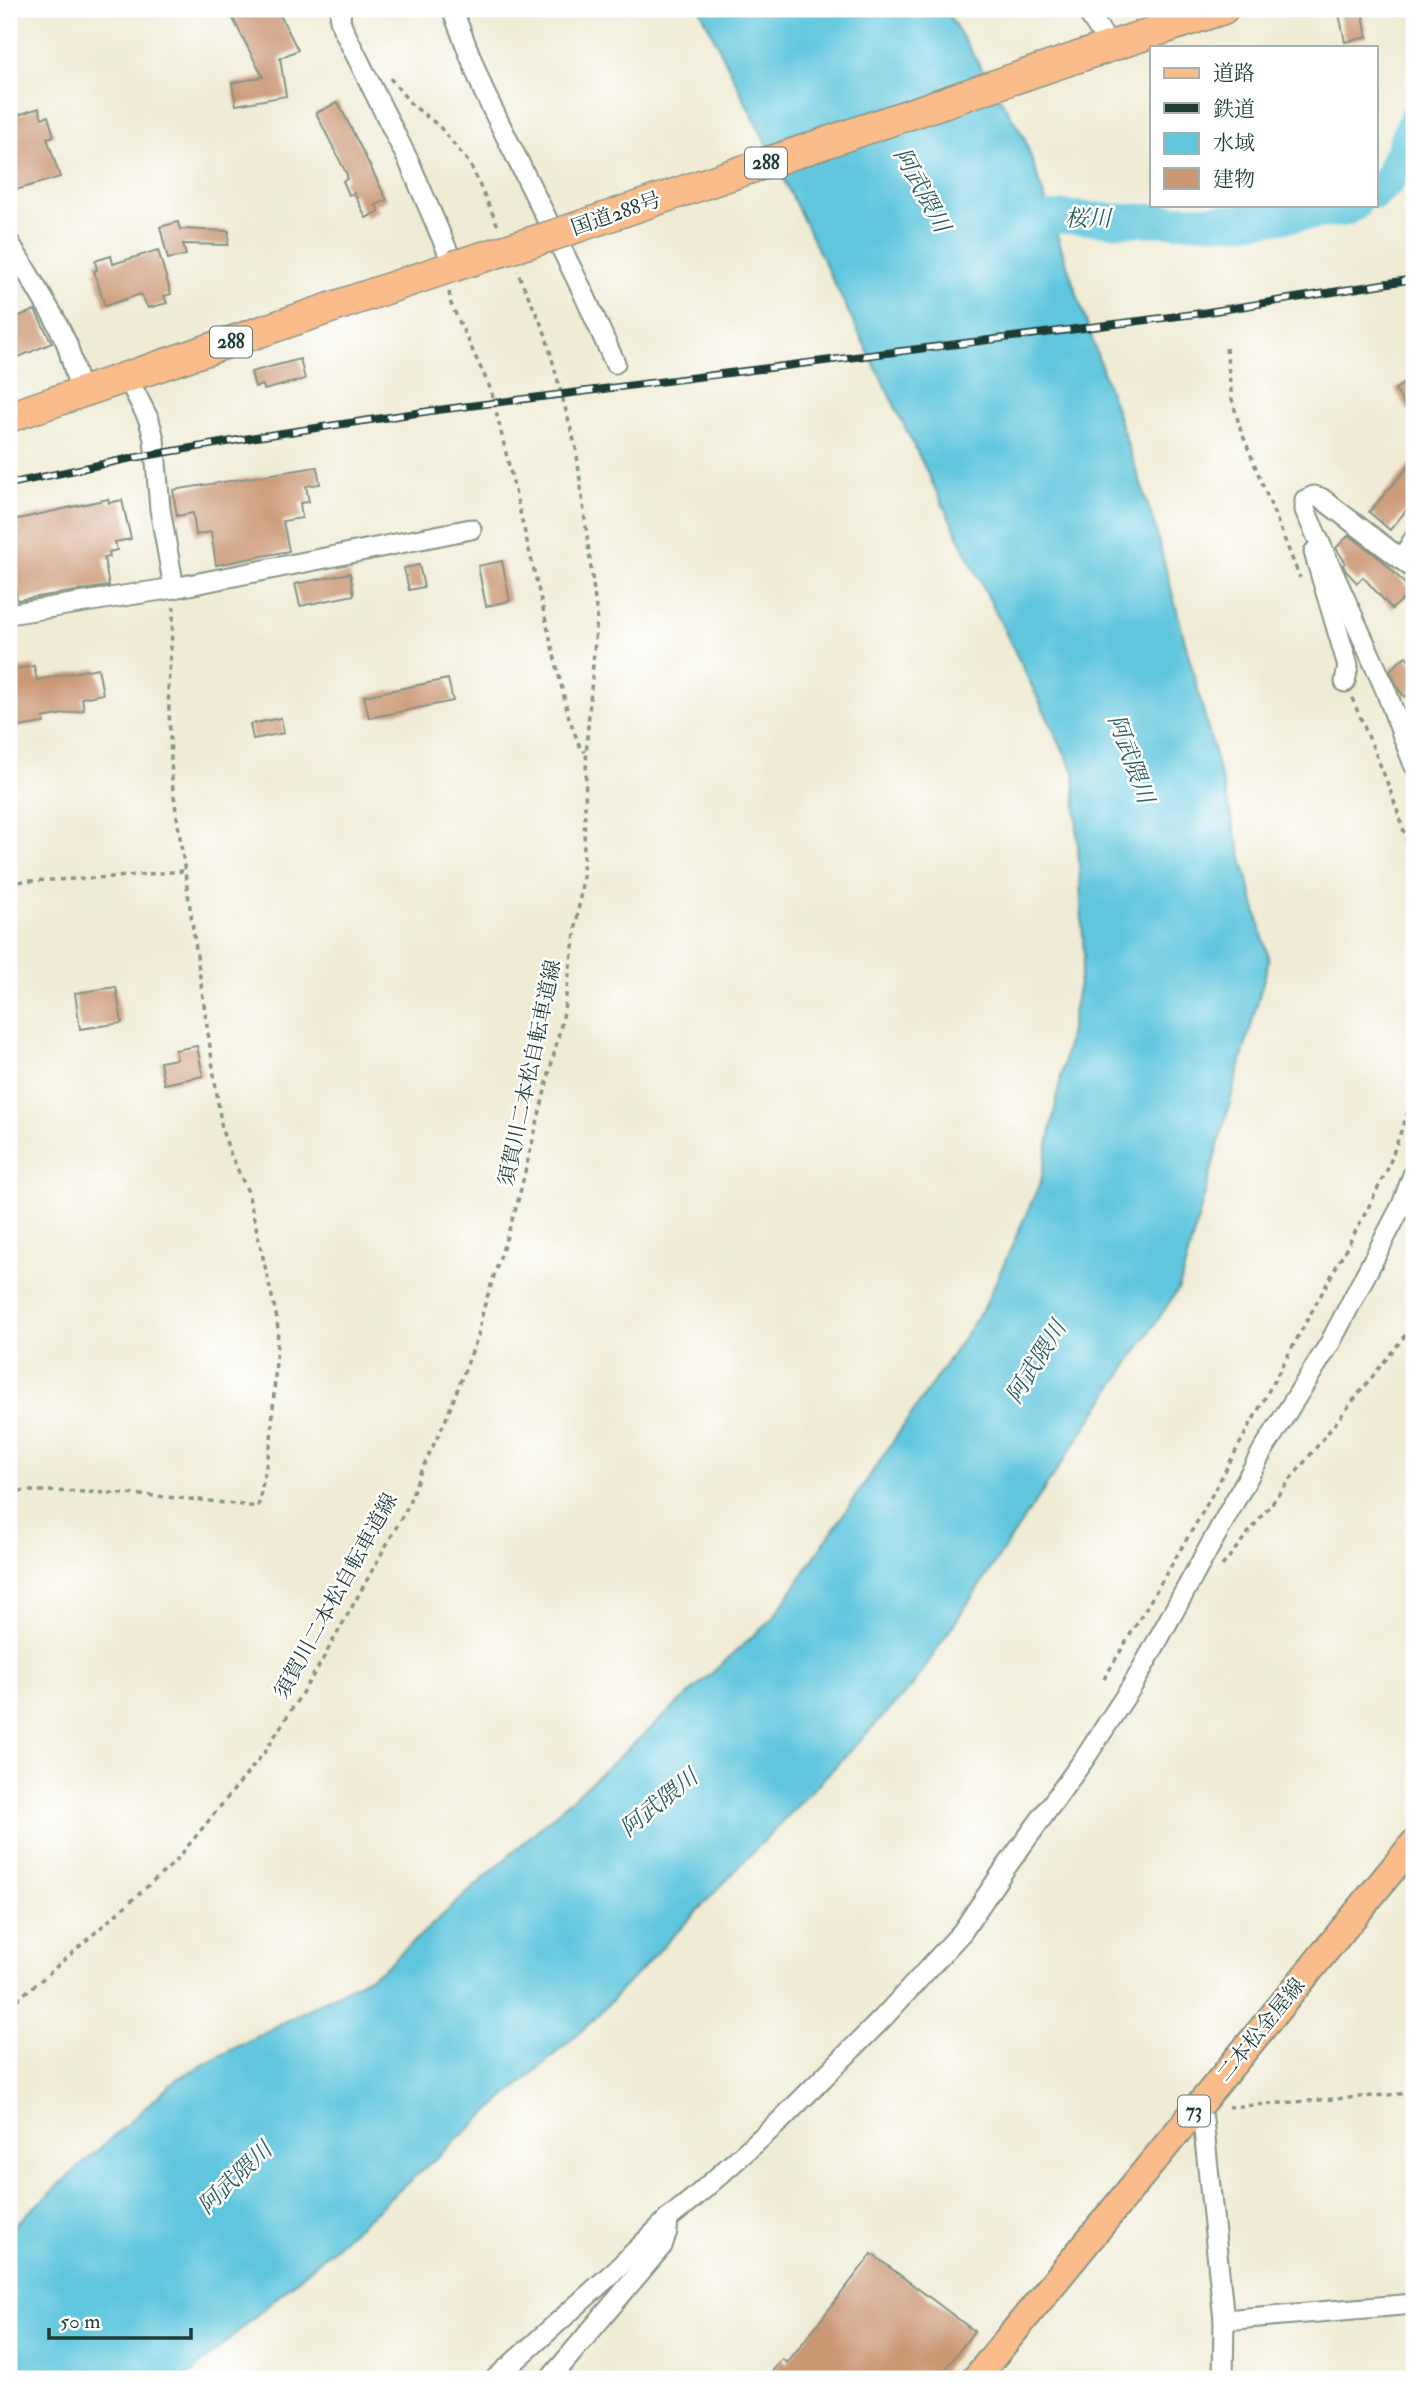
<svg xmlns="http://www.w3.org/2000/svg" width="1423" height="2388" font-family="'IM FELL Double Pica','Noto Serif JP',serif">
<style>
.water{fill:#60c6dd;stroke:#408288;stroke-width:2}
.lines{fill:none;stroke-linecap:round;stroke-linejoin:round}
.river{stroke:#60c6dd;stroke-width:33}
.building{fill:#cb9875}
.minor-casing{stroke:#879484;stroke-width:23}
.major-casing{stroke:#879484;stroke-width:30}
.highway-casing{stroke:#879484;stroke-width:33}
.path{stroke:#879484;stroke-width:3.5;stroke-dasharray:5 5;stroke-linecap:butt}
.minor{stroke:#fff;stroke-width:19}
.major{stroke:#f9bc8a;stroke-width:26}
.highway{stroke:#f9bc8a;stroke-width:30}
.rail-casing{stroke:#1f3d34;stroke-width:8}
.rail{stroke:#fff;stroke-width:5;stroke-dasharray:16;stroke-linecap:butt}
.highway-bridge-casing{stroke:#879484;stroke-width:33;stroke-linecap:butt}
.highway-bridge{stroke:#f9bc8a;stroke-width:30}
.labels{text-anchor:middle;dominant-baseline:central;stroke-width:5;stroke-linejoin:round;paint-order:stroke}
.shield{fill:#fff;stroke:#627771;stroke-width:2}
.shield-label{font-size:19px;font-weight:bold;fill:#1f3d34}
.street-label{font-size:21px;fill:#1f3d34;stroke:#fff}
.water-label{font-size:23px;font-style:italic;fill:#2f5f5e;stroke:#fff}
</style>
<rect width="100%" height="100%" fill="#fff"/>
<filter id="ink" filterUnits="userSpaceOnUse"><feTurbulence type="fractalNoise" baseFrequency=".0143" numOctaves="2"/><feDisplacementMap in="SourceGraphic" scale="14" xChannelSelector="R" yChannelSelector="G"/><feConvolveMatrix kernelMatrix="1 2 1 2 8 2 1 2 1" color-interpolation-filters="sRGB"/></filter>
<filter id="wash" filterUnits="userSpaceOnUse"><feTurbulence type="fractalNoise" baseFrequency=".00686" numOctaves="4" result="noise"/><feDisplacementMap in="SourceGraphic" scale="28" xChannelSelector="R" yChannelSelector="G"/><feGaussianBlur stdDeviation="1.57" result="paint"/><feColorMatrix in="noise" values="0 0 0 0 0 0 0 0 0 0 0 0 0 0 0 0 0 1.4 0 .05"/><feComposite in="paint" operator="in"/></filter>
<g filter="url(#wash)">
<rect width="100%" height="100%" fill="#efebd4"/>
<path class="water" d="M700 9H945L1024 137 1153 520 1269 960 1179 1288 913 1685 590 2023 184 2379H9V2230L178 2078 382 1970 773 1618 985 1306 1041 1181 1084 957 1074 772Z"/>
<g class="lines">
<g class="river">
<path d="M1376 192 1389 180 1414 120"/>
<path d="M1007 221 1066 217 1115 220 1240 221 1344 210 1354 205"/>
</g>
</g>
<g id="blocks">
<g class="building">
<path d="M228 9H277L298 50 280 58 286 96 236 105 232 83 263 77Z"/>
<path d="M1338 9H1362L1367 37 1345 42Z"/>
<path d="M338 102 387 200 376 205 379 211 366 218 354 193 349 195 343 181 347 179V175L316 113Z"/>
<path d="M39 108 42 118 48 116 54 136 47 138 60 177 9 192V118Z"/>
<path d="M178 222 180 229 229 231 228 245 183 244 186 255 168 259 160 227Z"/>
<path d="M158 250 171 294 164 296 167 303 148 308 141 294 105 306 94 271 97 270 95 261 111 256 113 264Z"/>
<path d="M35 310 52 343 9 361V320Z"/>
<path d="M300 359 305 379 264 390 263 385 255 387 251 372Z"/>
<path d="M1414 377V421L1395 389Z"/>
<path d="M1414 460V501L1390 530 1369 512Z"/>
<path d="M317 467 320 484 306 486 309 502 300 503 302 518 283 521 289 551 216 565 211 532 196 535 193 513 177 516 173 490Z"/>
<path d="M108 499 109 503 122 500 131 539 115 542 117 550 109 552 110 557 104 558 109 586 17 600 14 580 9 581V521Z"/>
<path d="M1349 535 1382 560 1412 591 1392 609 1363 577 1357 583 1346 571 1343 565 1345 562 1336 548Z"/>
<path d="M502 561 510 601 486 606 478 566Z"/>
<path d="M419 565 424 587 409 590 404 568Z"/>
<path d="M350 573 354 595 300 606 295 584Z"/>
<path d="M1406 656 1414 666V688L1405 697 1399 690 1390 670Z"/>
<path d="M34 666 37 680 98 668 103 694 82 698 84 710 43 718 44 723 12 728 9 711V670Z"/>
<path d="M448 679 453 701 369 718 364 696Z"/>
<path d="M281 718 284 733 253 739 250 724Z"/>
<path d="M116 987 122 1023 80 1029 75 993Z"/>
<path d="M197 1046 203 1076 164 1084 160 1062 177 1059 175 1050Z"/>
<path d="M872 2254 974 2331 938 2379H766L782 2359 787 2363Z"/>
</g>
</g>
</g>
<g filter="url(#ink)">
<use href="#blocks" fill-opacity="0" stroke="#879484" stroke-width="2"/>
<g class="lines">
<defs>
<g id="minor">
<path d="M341 9 340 20 343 29 410 164 454 266"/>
<path d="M452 9 484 92 582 290 615 363"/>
<path d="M1086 9 1110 46"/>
<path d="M9 242 55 319 67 344 81 393"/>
<path d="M127 377 149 420 154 439 160 509 174 588 471 529"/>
<path d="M1314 552 1348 666 1345 682"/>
<path d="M1402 559 1414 539"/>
<path d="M1414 569 1321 498 1314 496 1305 500V510L1384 686 1414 765"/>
<path d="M9 614 174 588"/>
<path d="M1196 2109 1203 2120 1224 2320 1223 2379"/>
<path d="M1224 2320 1414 2304"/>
<path d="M495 2379 617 2269 668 2219 695 2197 780 2121 881 2020 962 1932 1004 1870 1085 1758 1134 1683 1262 1452 1330 1343 1402 1205 1414 1172"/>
<path d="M550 2379 662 2246 667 2231 668 2219"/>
</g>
<path id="major" d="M975 2379 1414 1843"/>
<g id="highway">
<path d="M1078 57 1223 9"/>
<path d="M9 417 454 266"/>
</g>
</defs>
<use href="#minor" class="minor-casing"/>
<use href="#major" class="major-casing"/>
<use href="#highway" class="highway-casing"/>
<g class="path">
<path d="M390 78 411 104 439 126 470 164 499 228"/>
<path d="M449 292 451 304 491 390 569 718 580 747 585 752"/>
<path d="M1226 348 1232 399 1240 428 1300 578"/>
<path d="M1352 698C1376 755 1402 811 1414 872"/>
<path d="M9 882 115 877 183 871"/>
<path d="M9 1491C92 1490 175 1496 258 1507L271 1441 278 1329 276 1314 248 1192 230 1153 222 1130 172 782 168 687 174 607"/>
<path d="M1222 1566 1414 1324"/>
<path d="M1104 1679 1201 1515 1366 1212 1388 1168 1414 1094"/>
<path d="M9 2006 46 1976 174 1863 264 1753 319 1666 407 1508 420 1473 446 1419 478 1336 483 1310 517 1205 563 1017 583 877 587 738 597 616 576 448 545 333 517 271"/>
<path d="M1228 2107 1414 2093"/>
</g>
<use href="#minor" class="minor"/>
<use href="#major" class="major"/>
<use href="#highway" class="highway"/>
<defs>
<path id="rail" d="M9 484 127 459 256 437 430 411 1202 313 1414 279"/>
</defs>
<use href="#rail" class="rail-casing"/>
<use href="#rail" class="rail"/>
<defs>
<path id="highway-bridge" d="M454 266 551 236 1078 57"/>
</defs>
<use href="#highway-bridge" class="highway-bridge-casing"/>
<use href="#highway-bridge" class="highway-bridge"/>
</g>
</g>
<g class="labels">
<g class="shield">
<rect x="745" y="147.5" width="42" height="31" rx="5"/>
<rect x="210" y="326.5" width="42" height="31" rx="5"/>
<rect x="1178" y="2095.5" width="32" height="31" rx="5"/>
</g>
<g class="shield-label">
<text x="766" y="163">288</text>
<text x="231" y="342">288</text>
<text x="1194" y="2111">73</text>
</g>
<g class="street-label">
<text transform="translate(616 214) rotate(-19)">国道288号</text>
<text transform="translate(530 1073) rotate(-78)">須賀川二本松自転車道線</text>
<text transform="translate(336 1596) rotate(-61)">須賀川二本松自転車道線</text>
<text transform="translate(1261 2030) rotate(-51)">二本松金屋線</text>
</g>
<g class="water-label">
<text transform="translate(922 190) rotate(62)">阿武隈川</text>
<text x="1088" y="218">桜川</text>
<text transform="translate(1131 759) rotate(70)">阿武隈川</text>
<text transform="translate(1036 1362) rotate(-58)">阿武隈川</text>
<text transform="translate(659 1803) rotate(-39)">阿武隈川</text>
<text transform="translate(235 2178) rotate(-44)">阿武隈川</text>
</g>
</g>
<rect width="1423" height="2388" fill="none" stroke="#fff" stroke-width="35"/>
<rect x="1150" y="46" width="228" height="161" fill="#ffffff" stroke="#a5b1ae" stroke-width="2"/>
<rect x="1164" y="68" width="35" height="10" fill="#f9bc8a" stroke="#a5b1ae" stroke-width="2"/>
<text x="1213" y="80" font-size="21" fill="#1f3d34">道路</text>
<rect x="1164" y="103" width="35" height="10" fill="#1f3d34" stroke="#a5b1ae" stroke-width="2"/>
<text x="1213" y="116" font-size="21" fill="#1f3d34">鉄道</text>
<rect x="1164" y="133" width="35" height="21" fill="#60c6dd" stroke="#a5b1ae" stroke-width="2"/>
<text x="1213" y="150" font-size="21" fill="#1f3d34">水域</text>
<rect x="1164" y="168" width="35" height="21" fill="#cb9875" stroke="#a5b1ae" stroke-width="2"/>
<text x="1213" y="186" font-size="21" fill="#1f3d34">建物</text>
<path d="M49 2328v10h142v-10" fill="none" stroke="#1f3d34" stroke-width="3.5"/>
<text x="60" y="2328" font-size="21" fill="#1f3d34" stroke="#ffffff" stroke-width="5" paint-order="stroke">50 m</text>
</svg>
